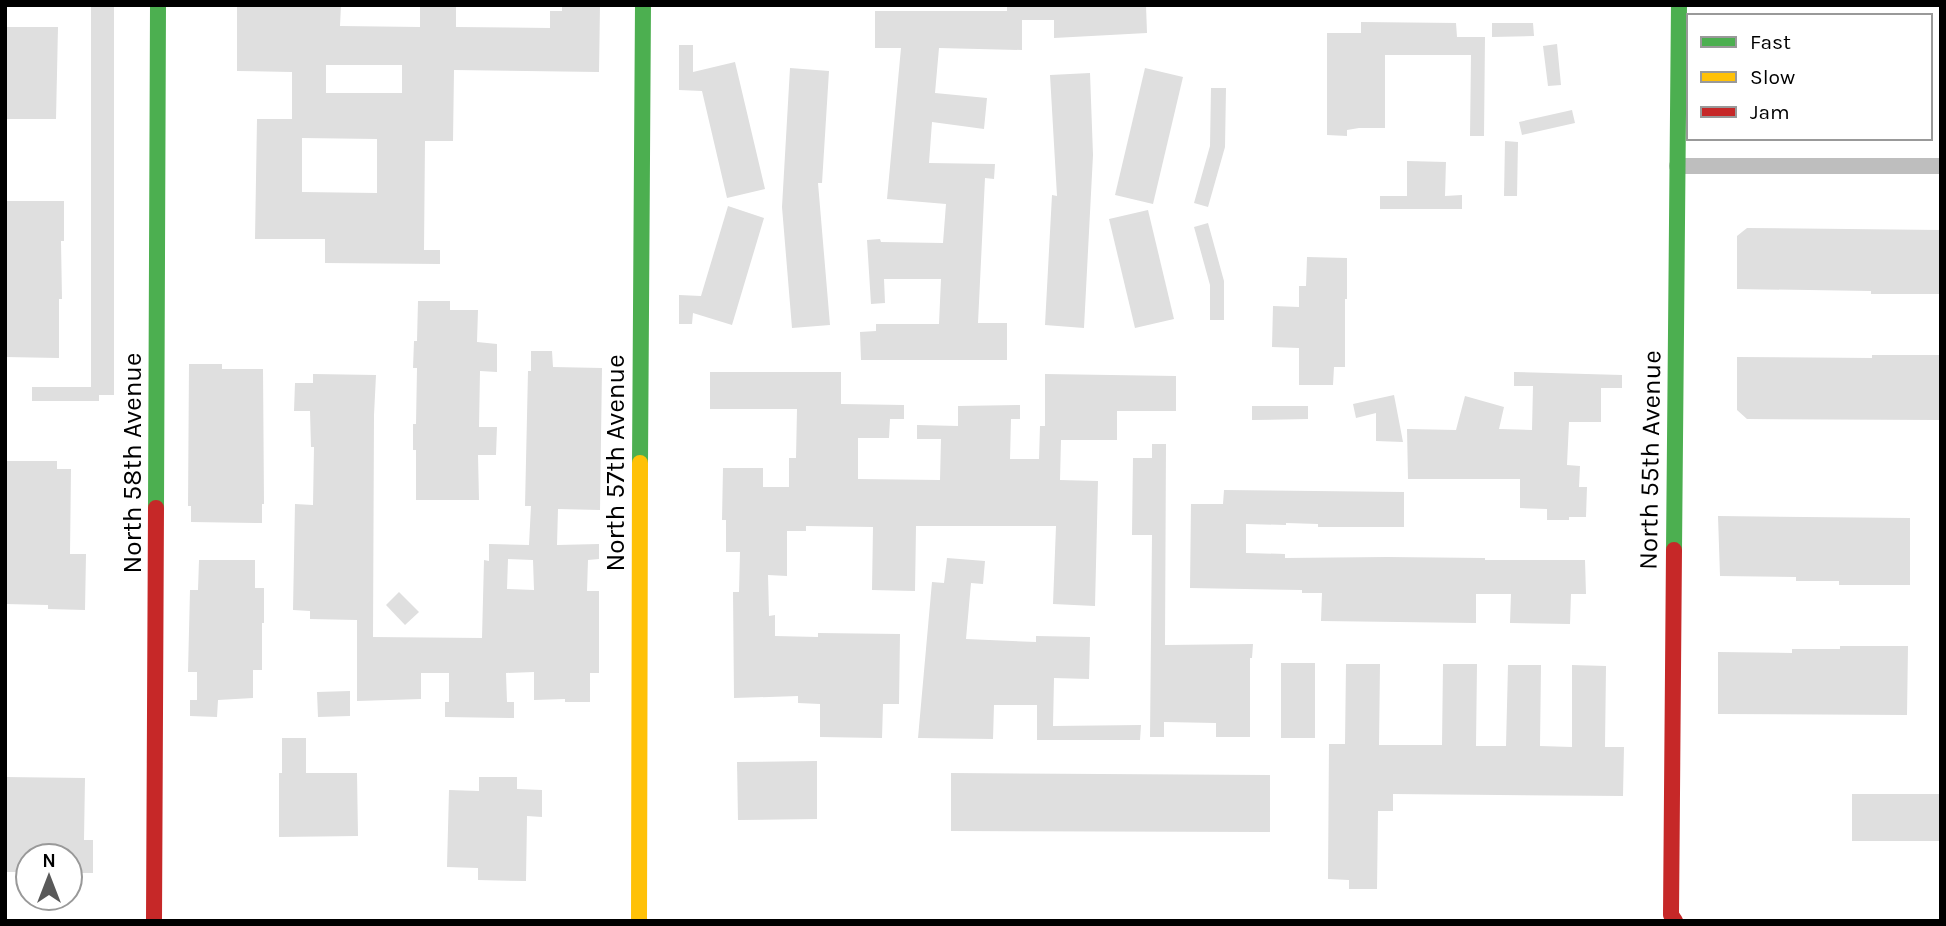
<svg xmlns="http://www.w3.org/2000/svg" width="1946" height="926" font-family="Karla,sans-serif">
<style>
.building{fill:#dfdfdf;fill-rule:evenodd}
.lines{fill:none;stroke-linecap:round;stroke-linejoin:round}
.street{stroke:#bebebe;stroke-width:16}
.fast{stroke:#4caf50;stroke-width:16}
.slow{stroke:#ffc107;stroke-width:16}
.jam{stroke:#c62828;stroke-width:16}
.labels{text-anchor:middle;dominant-baseline:central;stroke-width:6;stroke-linejoin:round;paint-order:stroke}
.street-label{font-size:26px;fill:#000;stroke:#fff}
</style>
<rect width="100%" height="100%" fill="#fff"/>
<g class="building">
<path d="M91 5H114V395H99V401H32V387H91Z"/>
<path d="M237 5H341L340 26 420 27V5H456V27L550 28V11H562V5H600L599 72 454 70 453 141H425L424 250H440V264L325 263V239H255L257 119H292V72L237 71ZM326 65H402V93H326ZM302 138 377 139V193L302 192Z"/>
<path d="M1007 5H1146L1147 33 1054 38V20H1022V50L939 48 935 93 987 98 984 129 932 122 929 163 995 164 994 179 985 178 978 323H1007V360H861L860 332 876 331V324H939L941 279H884L885 303 871 304 867 240 880 239 881 242 943 243 946 204 887 199 901 48H875V11H1007Z"/>
<path d="M1361 22 1456 23 1457 37H1485L1484 136H1470L1471 55H1385V128H1359L1347 130V136L1327 135V33H1361Z"/>
<path d="M1492 23H1533L1534 36 1492 37Z"/>
<path d="M5 27H58L56 119H5Z"/>
<path d="M1557 44 1561 85 1548 86 1543 46Z"/>
<path d="M679 45H693V72L735 62 765 189 727 198 702 91 679 90Z"/>
<path d="M790 68 829 71 822 183H818L830 325 792 328 782 207Z"/>
<path d="M1145 68 1183 77 1153 204 1115 195Z"/>
<path d="M1090 73 1093 155 1084 328 1045 325 1052 195 1057 196 1050 75Z"/>
<path d="M1211 88H1226L1225 147 1208 207 1194 203 1210 146Z"/>
<path d="M1572 110 1575 123 1522 135 1519 122Z"/>
<path d="M1505 141 1518 142 1517 196H1504Z"/>
<path d="M1407 161 1446 162 1445 196 1462 195V209H1380V196H1407Z"/>
<path d="M5 201H64V241H61L62 299H59V358L5 357Z"/>
<path d="M728 206 764 218 732 325 693 313 692 324H679V295L701 296Z"/>
<path d="M1148 210 1174 319 1135 328 1109 219Z"/>
<path d="M1208 223 1224 281V320H1210V285L1194 227Z"/>
<path d="M1747 228 1941 230V294H1871V291L1737 289V236Z"/>
<path d="M1307 257 1347 258V299H1345V367H1334L1333 385H1299V348L1272 347 1273 306 1299 307V286H1306Z"/>
<path d="M418 301H450V310H478L477 342 497 344V372L480 371 479 427H497L496 455H478L479 500H416V450H413V424H416L417 368H413L414 341H417Z"/>
<path d="M531 351H552L553 367 602 368 600 510 558 509 557 545 599 544V559L588 560 587 591H599V673H590V702H565V699L534 700V672L506 673 507 702H514V718L445 717V702H449V673H421V699L357 701V620L310 619V611L293 610 295 504 313 505 314 447H311L310 411H294L295 383H313V374L376 375 374 415 373 637 482 638 484 560 489 561V544L529 545 531 506H525L528 371H531ZM508 559 533 560 534 590 507 589Z"/>
<path d="M1872 355H1941V420L1747 419 1737 410V357L1872 358Z"/>
<path d="M189 364H222V369H263L264 504H262V523L191 522V506H188Z"/>
<path d="M710 372H841V404L904 405V419H890L889 438H858V479L940 480 941 439H917V425L958 426V406L1020 405V419H1011L1010 459H1039L1040 426H1045V374L1176 376V411H1117V440H1061L1060 480 1098 481 1095 606 1053 604 1056 526H916L915 591 872 590 873 527 806 526V531H787V576L768 575 769 616 775 615V636L818 637V633L900 634 899 704H883L882 738 820 737V704L798 703V696L734 698 733 592H739L740 552H726V520H722L723 468H763V487H789V458H796L797 409H710Z"/>
<path d="M1514 372 1622 375V388H1601V422H1569L1567 465 1580 466 1579 487H1587L1586 517H1569V520H1547V509L1520 508V479H1408L1407 429 1456 430 1465 396 1504 407 1499 429 1532 430 1533 386H1514Z"/>
<path d="M1394 395 1403 442 1376 441V413L1356 418 1353 404Z"/>
<path d="M1252 406H1308V419L1252 420Z"/>
<path d="M1152 444H1166L1165 645 1253 644 1252 658H1250V737H1216V723L1164 722V737H1150L1152 535H1132L1133 458H1152Z"/>
<path d="M5 461H57V469H71L70 554H86L85 610 48 609V605L5 604Z"/>
<path d="M1224 490 1404 492V527H1318V524L1286 523V525L1246 524V553L1285 554V558L1387 557 1485 558V560H1585L1586 594H1571L1570 624 1510 623 1511 594H1476V623L1321 621 1322 593H1302V590L1190 588 1191 504H1223Z"/>
<path d="M1718 516 1910 518V585H1839V581H1796V577L1720 576Z"/>
<path d="M947 558 985 561 983 584 971 583 966 639 1036 642V636L1090 637 1089 679 1054 678 1053 726 1141 725 1140 740H1037V705H994L993 739 918 738 932 582 944 583Z"/>
<path d="M199 560H255V588H264V623H262V670H253V698L218 700 217 717 190 716V700H197V672H188L190 590H198Z"/>
<path d="M399 592 419 612 405 625 386 605Z"/>
<path d="M1840 646H1908L1907 715 1718 714V652L1792 653V649H1840Z"/>
<rect x="1281" y="663" width="34" height="75"/>
<path d="M1346 664H1380L1379 745H1442L1443 664H1477L1476 746H1506L1508 665H1541L1540 746 1572 747V665L1606 666 1605 747H1624L1623 796 1393 794V811H1378L1377 889H1349V880L1328 879 1329 744H1345Z"/>
<path d="M350 691V716L318 717 317 692Z"/>
<path d="M282 738H306V773H357L358 836 279 837V773H282Z"/>
<path d="M817 761V819L738 820 737 762Z"/>
<path d="M951 773 1270 775V832L951 831Z"/>
<path d="M5 777 85 778 84 840H93V873H70V856H28V872H5Z"/>
<path d="M479 777H517V789L542 790V817L527 816 526 881 478 880V868L447 867 449 790 479 791Z"/>
<rect x="1852" y="794" width="89" height="47"/>
</g>
<g class="lines">
<path class="street" d="M1677 166H1941"/>
<g class="fast">
<path d="M640 463 643 5"/>
<path d="M156 508 158 5"/>
<path d="M1674 550 1679 5"/>
</g>
<path class="slow" d="M639 921 640 463"/>
<g class="jam">
<path d="M1674 550 1671 915 1675 921"/>
<path d="M154 921 156 508"/>
</g>
</g>
<g class="labels">
<g class="street-label">
<text transform="translate(1650 460) rotate(-89)">North 55th Avenue</text>
<text transform="translate(132 463) rotate(-90)">North 58th Avenue</text>
<text transform="translate(615 463) rotate(-90)">North 57th Avenue</text>
</g>
</g>
<rect width="1946" height="926" fill="none" stroke="#000000" stroke-width="14"/>
<rect x="1687" y="14" width="245" height="126" fill="#ffffff" stroke="#999999" stroke-width="2"/>
<rect x="1701" y="37" width="35" height="10" fill="#4caf50" stroke="#999999" stroke-width="2"/>
<text x="1750" y="49" font-size="21" fill="#000000">Fast</text>
<rect x="1701" y="72" width="35" height="10" fill="#ffc107" stroke="#999999" stroke-width="2"/>
<text x="1750" y="84" font-size="21" fill="#000000">Slow</text>
<rect x="1701" y="107" width="35" height="10" fill="#c62828" stroke="#999999" stroke-width="2"/>
<text x="1750" y="119" font-size="21" fill="#000000">Jam</text>
<g transform="translate(49 877)"><circle r="33" fill="#ffffff" stroke="#999999" stroke-width="2"/>
<path d="M0-5L12 26L0 18L-12 26Z" fill="#595959"/>
<text y="-10" font-size="19" font-weight="bold" text-anchor="middle" fill="#000000">N</text>
</g>
</svg>
